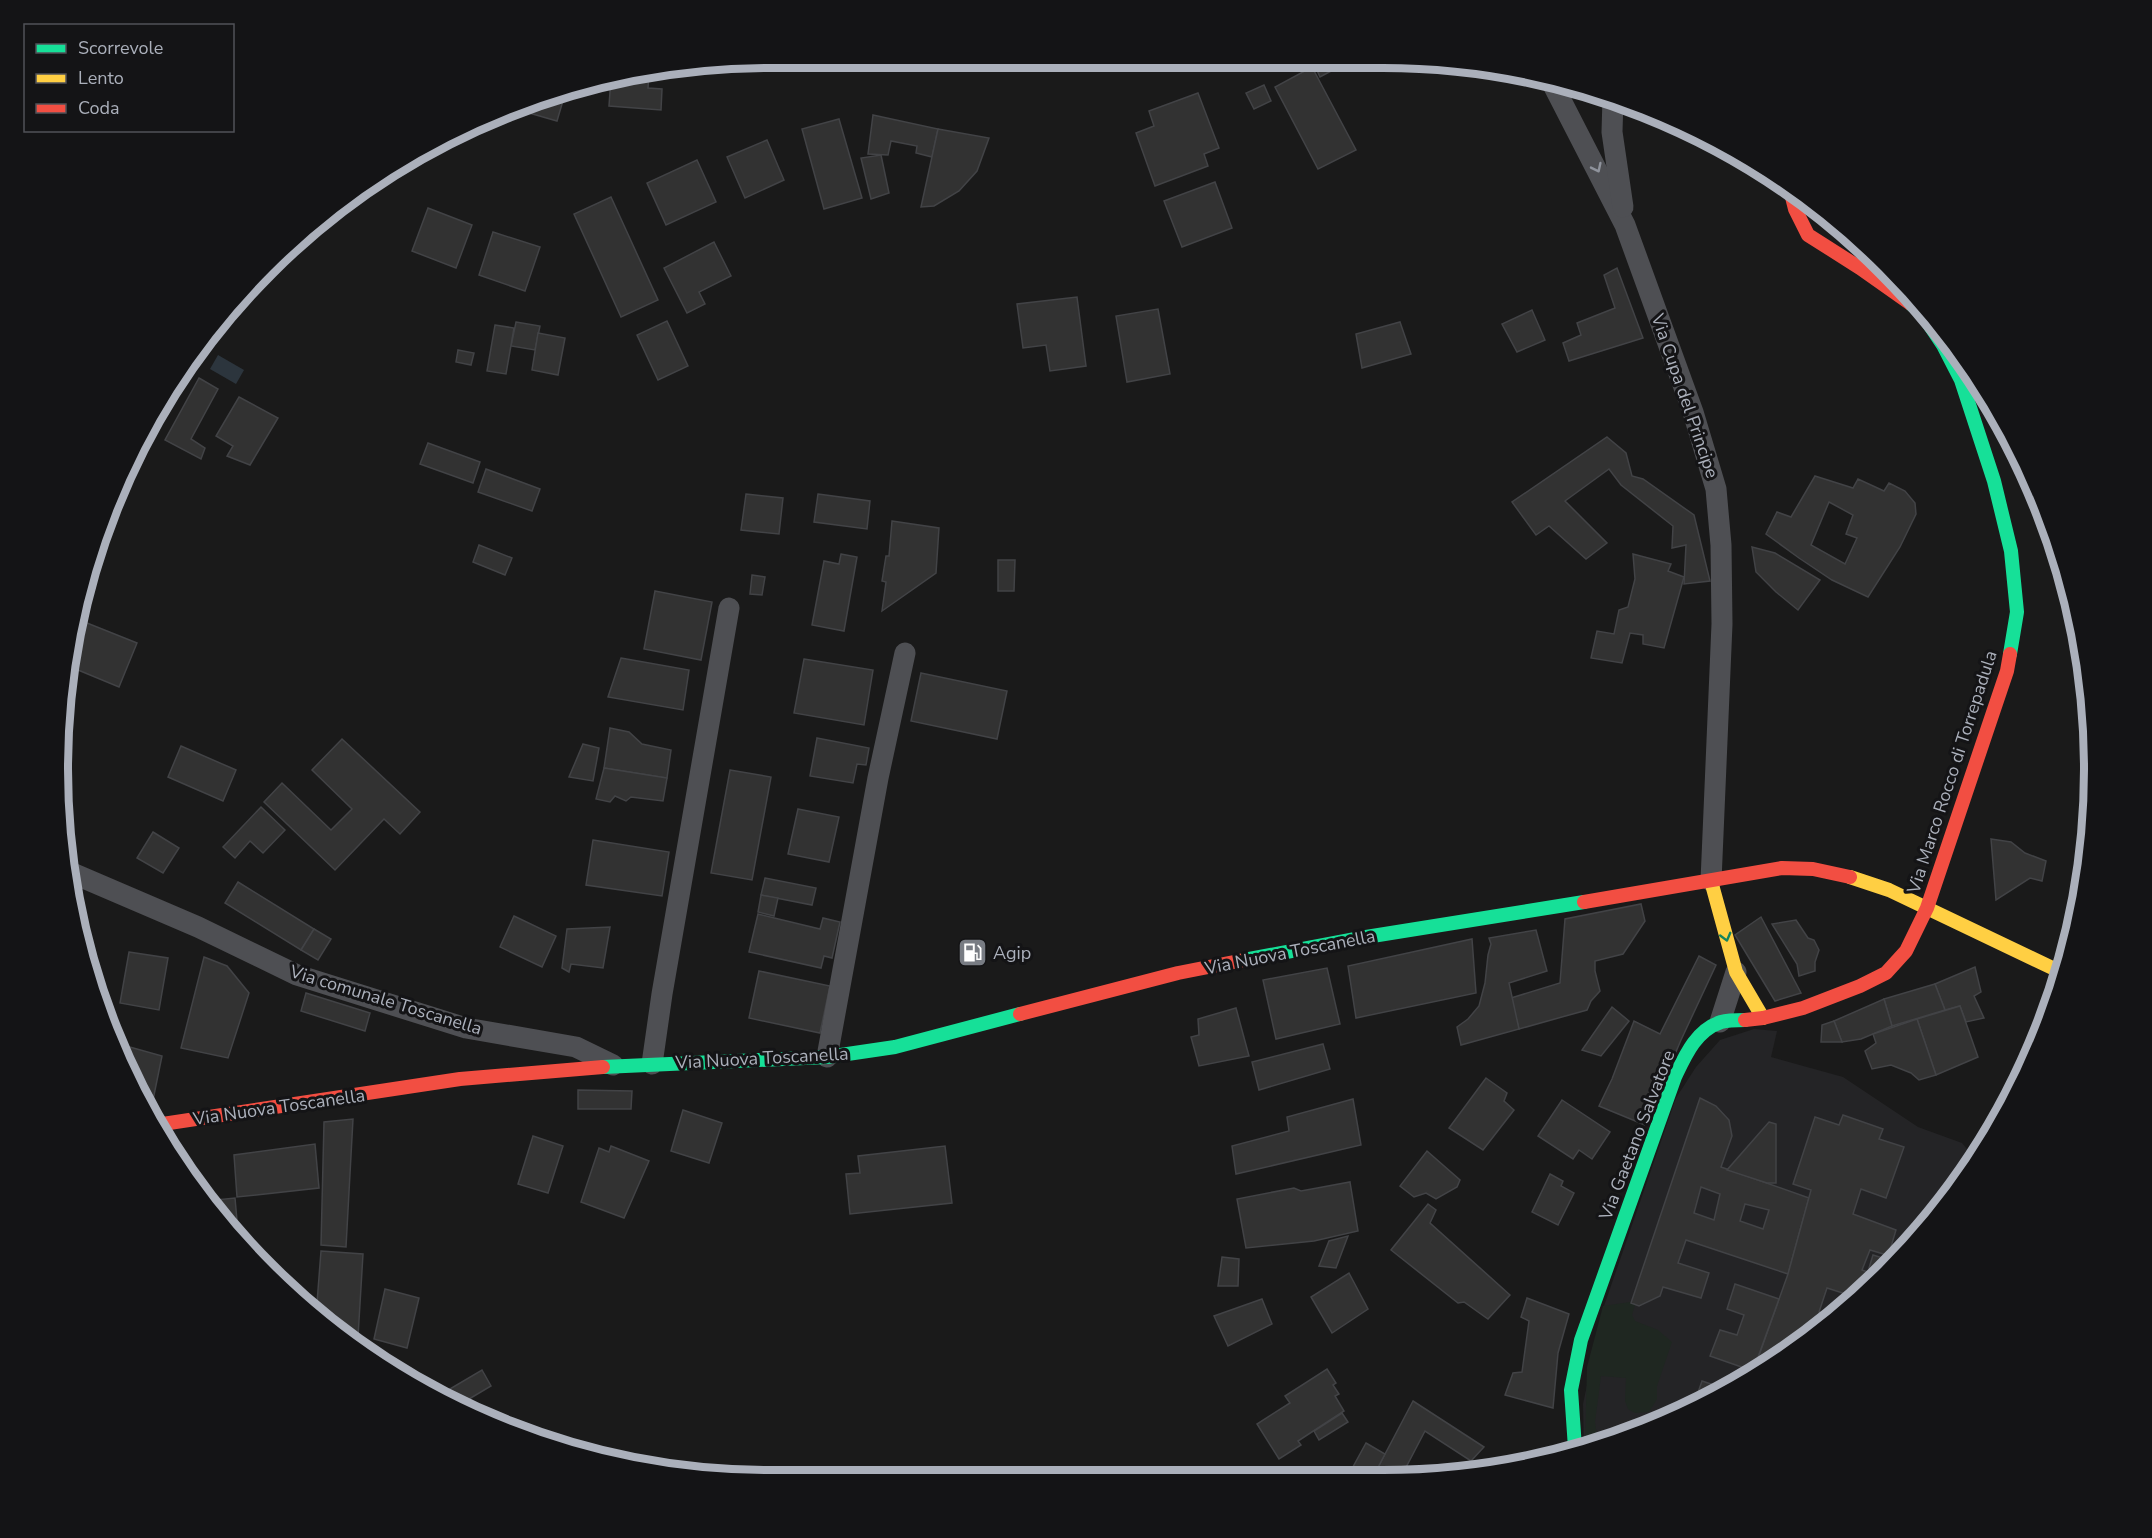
<svg xmlns="http://www.w3.org/2000/svg" width="2152" height="1538" font-family="'Nunito Sans',sans-serif">
<style>
.built{fill:#242426}
.green{fill:#1f2721}
.water{fill:#2c353d}
.building{fill:#323232;stroke:#424346;stroke-width:1.5;fill-rule:evenodd}
.lines{fill:none;stroke-linecap:round;stroke-linejoin:round}
.street{stroke:#4e4f53;stroke-width:21}
.fast{stroke:#16e098;stroke-width:14}
.slow{stroke:#ffcf43;stroke-width:14}
.jam{stroke:#f24e42;stroke-width:14}
.oneway{stroke:#8f939c}
.oneway2{stroke:#15845e}
.labels{text-anchor:middle;dominant-baseline:central;stroke-width:6;stroke-linejoin:round;paint-order:stroke}
.street-label{font-size:18px;fill:#abb0bb;stroke:#141416}
.poi-label{font-size:18px;fill:#abb0bb;stroke:#141416;text-anchor:start}
.rim{fill:none;stroke:#abb0bb;stroke-width:8}
</style>
<rect width="100%" height="100%" fill="#1a1a1a"/>
<path class="built" d="M1754 1029 1777 1031 1771 1057 1843 1077 1918 1127 1962 1143 1975 1159 1948 1203 1852 1305 1778 1361 1656 1427 1584 1446 1583 1404 1604 1306 1676 1098 1696 1067 1720 1040Z"/>
<path class="green" d="M1630 1302 1635 1305 1632 1315 1635 1321 1658 1330 1672 1342 1657 1386V1399L1649 1412 1635 1413 1628 1409 1625 1401 1626 1378 1601 1376 1595 1422 1598 1442 1585 1446 1587 1367 1603 1306Z"/>
<path class="water" d="M218 355 244 370 236 384 210 369Z"/>
<g class="building">
<path d="M1311 57H1334L1339 67 1320 77Z"/>
<path d="M1312 67 1356 150 1318 169 1275 87Z"/>
<path d="M649 73 648 88 662 89 661 110 609 106 611 78Z"/>
<path d="M1264 85 1271 101 1254 109 1246 93Z"/>
<path d="M567 87 557 121 508 107Z"/>
<path d="M1198 93 1219 148 1204 154 1208 166 1155 186 1136 133 1154 126 1149 111Z"/>
<path d="M873 115 938 129 932 157 916 153 917 146 891 141 888 155 868 154Z"/>
<path d="M839 119 862 198 824 209 802 129Z"/>
<path d="M938 129 989 138 977 171 959 191 934 206 921 207Z"/>
<path d="M767 140 784 180 745 198 727 157Z"/>
<path d="M881 155 889 193 871 199 861 158Z"/>
<path d="M697 160 716 202 666 225 647 183Z"/>
<path d="M1215 182 1232 228 1182 247 1164 201Z"/>
<path d="M611 197 658 300 621 317 574 214Z"/>
<path d="M428 208 472 225 456 268 412 251Z"/>
<path d="M493 232 540 247 525 291 479 275Z"/>
<path d="M714 242 731 276 699 292 705 304 687 313 664 268Z"/>
<path d="M1617 268 1643 338 1569 361 1563 343 1581 335 1577 323 1615 308 1604 275Z"/>
<path d="M1077 297 1086 366 1050 371 1046 345 1023 348 1017 304Z"/>
<path d="M1158 309 1170 374 1127 382 1116 316Z"/>
<path d="M1532 310 1545 340 1517 352 1502 324Z"/>
<path d="M667 321 688 366 658 380 637 335Z"/>
<path d="M516 322 540 326 535 350 511 346Z"/>
<path d="M1400 322 1411 354 1362 368 1356 334Z"/>
<path d="M495 325 514 328 506 374 487 371Z"/>
<path d="M538 333 565 338 558 375 532 370Z"/>
<path d="M458 350 474 353 471 365 456 362Z"/>
<path d="M199 378 218 389 191 439 205 448 201 459 165 440Z"/>
<path d="M239 397 278 418 250 465 227 456 233 446 216 436Z"/>
<path d="M1607 437 1626 453 1632 476 1643 479 1694 515 1710 581 1684 584 1686 545 1672 548 1673 526 1621 485 1609 469 1565 501 1607 543 1586 559 1549 526 1536 535 1512 502Z"/>
<path d="M428 443 480 462 473 483 420 464Z"/>
<path d="M486 469 540 489 532 511 478 492Z"/>
<path d="M1815 476 1853 488 1858 479 1884 491 1889 483 1905 491 1915 503 1916 514 1900 547 1868 597 1832 580 1799 558 1766 534 1777 512 1791 517ZM1829 502 1853 515 1846 534 1857 538 1845 564 1811 545Z"/>
<path d="M746 494 783 498 779 534 741 530Z"/>
<path d="M818 494 870 501 867 529 814 522Z"/>
<path d="M892 521 939 528 936 573 882 611 886 582 882 581 886 556H889Z"/>
<path d="M479 545 512 558 505 575 473 562Z"/>
<path d="M1752 547 1775 553 1820 580 1798 610 1776 592 1756 572Z"/>
<path d="M841 554 857 557 844 631 812 625 824 561 839 564Z"/>
<path d="M1633 554 1671 564 1668 571 1684 577 1664 648 1643 644V635L1630 633 1622 663 1591 658 1597 631 1614 634 1619 610 1628 607 1635 579Z"/>
<path d="M998 560H1015L1014 591H998Z"/>
<path d="M752 575 765 577 762 595 750 594Z"/>
<path d="M655 591 712 602 701 660 644 649Z"/>
<path d="M82 621 137 643 119 687 66 665Z"/>
<path d="M621 658 689 670 683 710 608 697Z"/>
<path d="M804 659 873 670 864 725 794 713Z"/>
<path d="M921 673 1007 691 997 739 911 721Z"/>
<path d="M610 728 629 732 642 744 671 750 667 778 604 768Z"/>
<path d="M817 738 869 748 866 765 857 764 853 783 810 776Z"/>
<path d="M342 739 420 812 400 834 384 819 335 870 264 802 282 783 331 830 352 809 312 770Z"/>
<path d="M583 744 599 748 593 781 569 777Z"/>
<path d="M181 746 236 770 223 801 168 777Z"/>
<path d="M604 768 667 778 663 801 631 797 626 801 615 796 610 802 596 799Z"/>
<path d="M730 770 771 777 752 880 711 873Z"/>
<path d="M261 807 285 830 263 853 250 841 235 858 223 847Z"/>
<path d="M798 809 839 817 829 862 788 854Z"/>
<path d="M153 832 179 848 163 873 137 858Z"/>
<path d="M1991 839 2011 842 2025 853 2046 861 2042 881 2030 878 1996 900Z"/>
<path d="M593 840 669 852 662 896 586 885Z"/>
<path d="M765 878 816 888 812 905 761 895Z"/>
<path d="M238 882 314 929 301 950 225 903Z"/>
<path d="M761 895 778 898 774 916 758 912Z"/>
<path d="M1641 904 1645 921 1623 954 1595 961V971L1600 991 1591 1001 1587 1010 1519 1029 1511 998 1560 983 1565 919Z"/>
<path d="M758 914 820 929 823 918 840 922 832 958 824 956 821 968 749 952Z"/>
<path d="M514 916 556 936 542 967 500 947Z"/>
<path d="M1761 917 1801 993 1775 1001 1735 935Z"/>
<path d="M1796 920 1808 938 1814 940 1819 950 1815 962V971L1799 976 1797 964 1772 924Z"/>
<path d="M610 927 603 968 571 964 569 972 562 968 567 929Z"/>
<path d="M314 929 331 939 318 960 301 950Z"/>
<path d="M1536 930 1547 971 1509 983 1519 1029 1461 1045 1457 1027 1468 1019 1479 1006 1485 983 1488 955 1491 944 1489 938Z"/>
<path d="M1472 939 1476 993 1356 1018 1348 966Z"/>
<path d="M129 952 168 958 159 1010 120 1003Z"/>
<path d="M1699 956 1716 965 1681 1040 1645 1125 1599 1106 1612 1079 1634 1021 1660 1034Z"/>
<path d="M204 957 227 966 249 993 228 1058 181 1048Z"/>
<path d="M1975 967 1981 992 1974 996 1984 1018 1966 1022 1960 1006 1945 1010 1935 984Z"/>
<path d="M1327 968 1340 1024 1276 1039 1263 980Z"/>
<path d="M759 971 830 986 820 1033 749 1018Z"/>
<path d="M1935 984 1945 1010 1892 1026 1884 999Z"/>
<path d="M306 993 370 1013 365 1031 301 1011Z"/>
<path d="M1884 999 1892 1026 1861 1039 1842 1042 1834 1021Z"/>
<path d="M1960 1006 1978 1057 1936 1075 1917 1019Z"/>
<path d="M1612 1007 1629 1021 1601 1056 1582 1050Z"/>
<path d="M1236 1008 1249 1056 1199 1066 1191 1037 1199 1035 1198 1019Z"/>
<path d="M1917 1019 1936 1075 1919 1080 1911 1073 1891 1065 1872 1069 1865 1051 1876 1043 1873 1034Z"/>
<path d="M1834 1021 1842 1042H1821L1822 1025Z"/>
<path d="M112 1042 162 1056 153 1100H143Z"/>
<path d="M1323 1044 1330 1069 1259 1090 1252 1062Z"/>
<path d="M1486 1078 1507 1093 1504 1101 1514 1110 1483 1150 1449 1128Z"/>
<path d="M578 1090 632 1091 631 1109H578Z"/>
<path d="M1700 1098 1716 1106 1729 1120 1732 1136 1721 1167 1809 1198 1788 1274 1686 1240 1678 1263 1709 1273 1701 1298 1663 1287 1660 1296 1639 1306 1631 1303ZM1701 1187 1720 1194 1714 1220 1694 1213ZM1745 1204 1769 1210 1763 1229 1740 1221Z"/>
<path d="M1353 1099 1361 1145 1236 1174 1232 1146 1289 1131 1287 1117Z"/>
<path d="M1562 1100 1610 1132 1592 1159 1579 1150 1573 1159 1538 1136Z"/>
<path d="M683 1110 722 1123 709 1163 671 1151Z"/>
<path d="M1843 1115 1883 1129 1879 1139 1904 1147 1886 1198 1861 1189 1853 1214 1896 1230 1890 1250 1887 1255 1870 1250 1862 1270 1879 1276 1858 1298 1827 1288 1819 1312 1835 1318 1778 1361 1752 1375 1788 1274 1811 1190 1793 1184 1815 1117 1839 1125Z"/>
<path d="M353 1119 346 1247 321 1245 324 1122Z"/>
<path d="M1769 1122 1776 1124V1183H1767L1727 1170Z"/>
<path d="M533 1136 563 1146 548 1193 518 1184Z"/>
<path d="M315 1144 319 1188 237 1197 234 1155Z"/>
<path d="M611 1146 649 1161 624 1218 581 1202 599 1148 609 1152Z"/>
<path d="M945 1146 952 1203 850 1214 846 1174 860 1173 858 1156Z"/>
<path d="M1427 1151 1460 1180 1457 1187 1436 1199 1426 1193 1414 1197 1400 1186Z"/>
<path d="M1550 1174 1563 1181 1561 1186 1574 1193 1558 1225 1532 1212Z"/>
<path d="M1350 1182 1358 1231 1314 1241 1246 1248 1237 1199 1294 1188 1301 1191Z"/>
<path d="M235 1198 239 1243 205 1201Z"/>
<path d="M1428 1204 1436 1210 1430 1223 1510 1295 1488 1319 1464 1302 1458 1303 1391 1250Z"/>
<path d="M1348 1236 1336 1268 1319 1266 1329 1241Z"/>
<path d="M321 1251 363 1254 358 1337 339 1336 316 1316Z"/>
<path d="M1873 1255 1886 1259 1882 1272 1869 1268Z"/>
<path d="M1222 1257 1239 1259 1238 1286H1218Z"/>
<path d="M1349 1273 1368 1309 1332 1333 1311 1297Z"/>
<path d="M1735 1284 1779 1299 1753 1371 1710 1356 1720 1330 1737 1335 1744 1315 1727 1309Z"/>
<path d="M385 1289 419 1298 407 1348 374 1339Z"/>
<path d="M1527 1298 1569 1314 1558 1353 1553 1408 1505 1395 1513 1373 1522 1372 1529 1321 1521 1317Z"/>
<path d="M1262 1299 1272 1324 1228 1346 1214 1316Z"/>
<path d="M1327 1369 1336 1383 1333 1385 1339 1394 1335 1396 1344 1411 1298 1441 1301 1445 1279 1459 1257 1424 1290 1403 1285 1396Z"/>
<path d="M482 1370 491 1386 454 1408 450 1405 443 1393Z"/>
<path d="M1702 1381 1726 1389 1693 1407Z"/>
<path d="M1413 1401 1484 1447 1471 1461 1425 1431 1402 1475H1374Z"/>
<path d="M1342 1413 1348 1422 1319 1440 1314 1431Z"/>
<path d="M1366 1443 1385 1454 1374 1475 1348 1476Z"/>
</g>
<g class="lines">
<g class="street">
<path d="M1550 79 1625 225 1693 412 1716 489 1721 545 1722 624 1711 881"/>
<path d="M1613 98 1612 132 1623 207"/>
<path d="M65 870 198 927 297 975 466 1028 576 1047 613 1065"/>
<path d="M1720 1022 1736 972"/>
<path d="M827 1057 878 778 905 653"/>
<path d="M652 1064 662 994 729 608"/>
</g>
<g class="fast">
<path d="M1911 304 1921 312 1943 345 1961 380 1994 481 2011 551 2017 612 2010 654"/>
<path d="M1244 960 1366 937 1584 902"/>
<path d="M603 1067 827 1057 895 1047 1020 1014"/>
<path d="M1575 1448 1571 1390 1581 1340 1675 1077C1685 1056 1696 1030 1721 1022 1728 1020 1738 1020 1745 1020"/>
</g>
<g class="slow">
<path d="M1850 877 1889 890 2063 973"/>
<path d="M1711 881 1736 972 1763 1018"/>
</g>
<g class="jam">
<path d="M1790 189 1795 209 1808 235 1860 268 1911 304"/>
<path d="M1584 902 1782 868 1813 869 1850 877"/>
<path d="M1020 1014 1178 973 1244 960"/>
<path d="M1745 1020 1763 1018 1803 1008 1860 986 1886 973 1906 951 1927 908 2007 671 2010 654"/>
<path d="M156 1125 460 1079 603 1067"/>
</g>
</g>
<defs><path id="oneway-chevron" d="M-2-3.5L2.5 0L-2 3.5" fill="none" stroke-width="1.6" stroke-linecap="round" stroke-linejoin="round" transform="scale(1.5)"/></defs>
<use class="oneway" href="#oneway-chevron" transform="translate(1597 168) rotate(64)"/>
<use class="oneway2" href="#oneway-chevron" transform="translate(1726 937) rotate(75)"/>
<defs>
<symbol id="fuel-square" viewBox="-11 -11 22 22"><rect x="-9" y="-9" width="18" height="18" rx="4" fill="#787c83" stroke="#141416"/><path d="M-5.5-6h7V0h2V4h1.3V-2.5L3-4.5l.8-.8L6-3V5H2.5V1h-1V6h-7ZM-4.2-4.7v3.2H.2V-4.7Z" fill="#fff"/></symbol>
</defs>
<g fill-rule="evenodd">
<use href="#fuel-square" x="956" y="936" width="33" height="33"/>
</g>
<g class="labels">
<g class="street-label">
<text transform="translate(1685 396) rotate(71)">Via Cupa del Principe</text>
<text transform="translate(1952 772) rotate(-72)">Via Marco Rocco di Torrepadula</text>
<text transform="translate(1290 952) rotate(-11)">Via Nuova Toscanella</text>
<text transform="translate(386 1000) rotate(17)">Via comunale Toscanella</text>
<text transform="translate(762 1058) rotate(-3)">Via Nuova Toscanella</text>
<text transform="translate(279 1107) rotate(-8)">Via Nuova Toscanella</text>
<text transform="translate(1637 1135) rotate(-69)">Via Gaetano Salvatore</text>
</g>
<g class="poi-label">
<text x="993" y="953">Agip</text>
</g>
</g>
<path d="M0 0H2152V1538H0ZM769 68H1383A701 701 0 0 1 2084 769V769A701 701 0 0 1 1383 1470H769A701 701 0 0 1 68 769V769A701 701 0 0 1 769 68Z" fill="#141416" fill-rule="evenodd"/>
<path class="rim" d="M769 68H1383A701 701 0 0 1 2084 769V769A701 701 0 0 1 1383 1470H769A701 701 0 0 1 68 769V769A701 701 0 0 1 769 68Z"/>
<rect x="24" y="24" width="210" height="108" fill="#141416" stroke="#505258" stroke-width="1.5"/>
<rect x="36" y="44" width="30" height="9" fill="#16e098" stroke="#505258" stroke-width="1.5"/>
<text x="78" y="54" font-size="18" fill="#abb0bb">Scorrevole</text>
<rect x="36" y="74" width="30" height="9" fill="#ffcf43" stroke="#505258" stroke-width="1.5"/>
<text x="78" y="84" font-size="18" fill="#abb0bb">Lento</text>
<rect x="36" y="104" width="30" height="9" fill="#f24e42" stroke="#505258" stroke-width="1.5"/>
<text x="78" y="114" font-size="18" fill="#abb0bb">Coda</text>
</svg>
